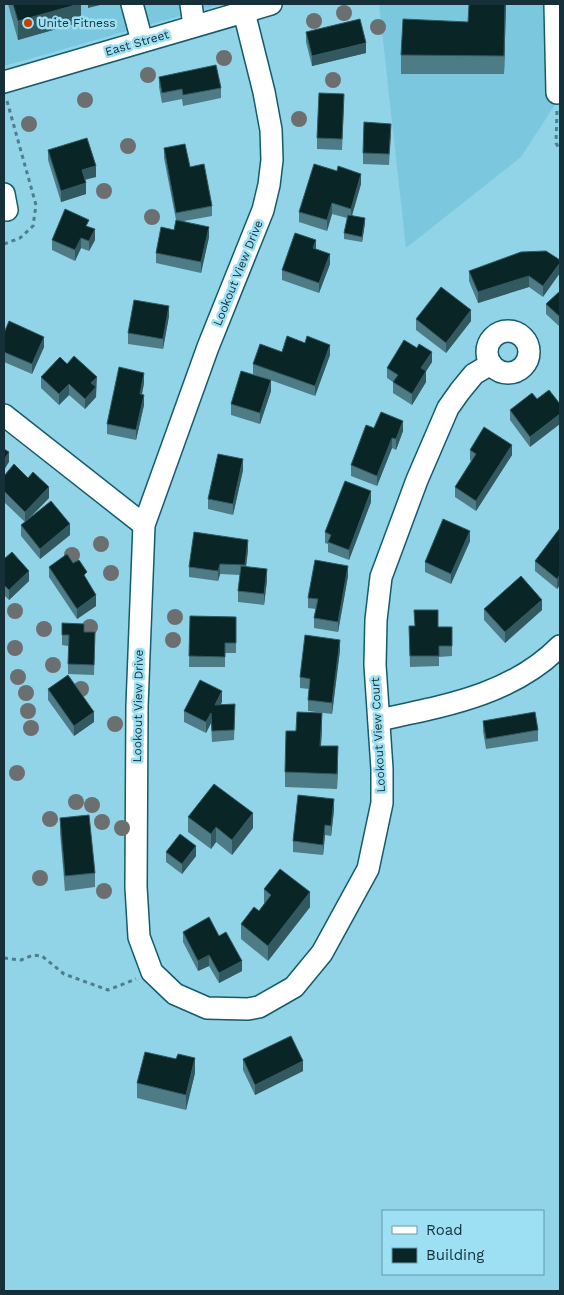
<svg xmlns="http://www.w3.org/2000/svg" width="564" height="1295" font-family="'Work Sans',sans-serif">
<style>
.built{fill:#7bc8de}
.lines{fill:none;stroke-linecap:round;stroke-linejoin:round}
.minor-casing{stroke:#135b6d;stroke-width:24}
.path{stroke:#507d8b;stroke-width:3;stroke-dasharray:4 4;stroke-linecap:butt}
.minor{stroke:#fff;stroke-width:21}
.tree{fill:#6c6f70}
.wall{fill:#4e7c86}
.shaded-wall{fill:#325960}
.building{fill:#0a2526;stroke:#325960}
.poi-dot{fill:#c43e00;stroke:#9de0f4;stroke-width:2}
.labels{text-anchor:middle;dominant-baseline:central;stroke-width:5;stroke-linejoin:round;paint-order:stroke}
.poi-label{font-size:12px;fill:#153038;stroke:#9de0f4;text-anchor:start}
.street-label{font-size:12px;fill:#153038;stroke:#9de0f4}
</style>
<rect width="100%" height="100%" fill="#91d3e7"/>
<g class="built">
<path d="M4 4H222L4 66Z"/>
<path d="M379 4H560V97L521 157 406 248Z"/>
</g>
<g class="lines">
<defs>
<g id="minor">
<path d="M132 4 142 41"/>
<path d="M191 4 194 26"/>
<path d="M555 4 557 93"/>
<path d="M244 12 264 92 271 130 272 160 269 185 263 210 208 347 144 525 137 706 136 887 139 937 152 972 175 994 207 1008 248 1009 259 1007 294 987 322 953 368 869 382 803V769L375 665 376 620 381 577 417 480 448 408 460 391 474 374 491 364"/>
<path d="M4 82 271 4"/>
<path d="M4 194 7 210"/>
<circle cx="508" cy="352" r="21"/>
<path d="M4 415 144 525"/>
<path d="M379 720C444 706 512 695 560 646"/>
</g>
</defs>
<use href="#minor" class="minor-casing"/>
<g class="path">
<path d="M557 111 556 143 560 150"/>
<path d="M4 244 20 238 33 226 36 205 7 101"/>
<path d="M4 958 21 960 33 955 42 956 64 974 108 990 136 979"/>
</g>
<use href="#minor" class="minor"/>
</g>
<g class="tree">
<circle cx="344" cy="13" r="8"/>
<circle cx="314" cy="21" r="8"/>
<circle cx="378" cy="27" r="8"/>
<circle cx="224" cy="58" r="8"/>
<circle cx="148" cy="75" r="8"/>
<circle cx="333" cy="80" r="8"/>
<circle cx="85" cy="100" r="8"/>
<circle cx="299" cy="119" r="8"/>
<circle cx="29" cy="124" r="8"/>
<circle cx="128" cy="146" r="8"/>
<circle cx="104" cy="191" r="8"/>
<circle cx="152" cy="217" r="8"/>
<circle cx="101" cy="544" r="8"/>
<circle cx="72" cy="555" r="8"/>
<circle cx="111" cy="573" r="8"/>
<circle cx="15" cy="611" r="8"/>
<circle cx="175" cy="617" r="8"/>
<circle cx="90" cy="627" r="8"/>
<circle cx="44" cy="629" r="8"/>
<circle cx="173" cy="640" r="8"/>
<circle cx="15" cy="648" r="8"/>
<circle cx="53" cy="665" r="8"/>
<circle cx="18" cy="677" r="8"/>
<circle cx="81" cy="689" r="8"/>
<circle cx="26" cy="693" r="8"/>
<circle cx="28" cy="711" r="8"/>
<circle cx="115" cy="724" r="8"/>
<circle cx="31" cy="728" r="8"/>
<circle cx="17" cy="773" r="8"/>
<circle cx="76" cy="802" r="8"/>
<circle cx="92" cy="805" r="8"/>
<circle cx="50" cy="819" r="8"/>
<circle cx="102" cy="822" r="8"/>
<circle cx="122" cy="828" r="8"/>
<circle cx="40" cy="878" r="8"/>
<circle cx="104" cy="891" r="8"/>
</g>
<g class="wall">
<path d="M8 4H81V22L18 40Z"/>
<path d="M506 4 504 74H401V55Z"/>
<path d="M306 32 366 53 312 66 306 42Z"/>
<path d="M159 77 221 88V98L183 106 182 99 162 103 159 87Z"/>
<path d="M344 104 342 150 317 149V138Z"/>
<path d="M391 134 389 165 363 164V153Z"/>
<path d="M164 148 190 167 212 206V216L184 221 209 237 201 273 156 263V253L174 230 176 220 164 158Z"/>
<path d="M48 150 96 177 85 180 86 194 61 202 48 160Z"/>
<path d="M361 184 352 215 365 223 362 242 344 239V233L347 218 332 214 327 231 299 222V212Z"/>
<path d="M89 227 95 240 89 251 81 248 75 261 52 250V240Z"/>
<path d="M546 251 543 297 529 287 478 303 469 281V271Z"/>
<path d="M330 264 319 293 282 280V270Z"/>
<path d="M560 291V327L546 314V304Z"/>
<path d="M169 316 163 349 128 344V333Z"/>
<path d="M416 319 471 321 446 353 416 330Z"/>
<path d="M4 333 44 347 32 374 4 362Z"/>
<path d="M282 352 330 355 315 396 253 374V364Z"/>
<path d="M432 362 426 371V382L412 405 393 393V382L387 378V368Z"/>
<path d="M67 364 97 388H96V397L85 409 69 395 59 405 41 388V377Z"/>
<path d="M144 383 142 394 144 405 136 440 107 434V424Z"/>
<path d="M271 391 260 424 231 415V404Z"/>
<path d="M537 399 530 447 510 420V410Z"/>
<path d="M374 428 403 431 396 450 392 448 377 486 351 476V465Z"/>
<path d="M470 450 512 455 476 511 455 497V487L471 461 470 460Z"/>
<path d="M243 470 233 515 208 509V499Z"/>
<path d="M4 476 49 498 31 517 70 535 40 559 21 536V525L25 522 4 502Z"/>
<path d="M371 502 349 560 328 552V544L325 543V532Z"/>
<path d="M560 528V585L557 589 535 571V561Z"/>
<path d="M470 541 451 584 425 572V562Z"/>
<path d="M248 550 246 567 267 580 264 605 238 602V591L240 575 220 574 218 581 189 577V567Z"/>
<path d="M4 559 29 581 9 600 4 595Z"/>
<path d="M73 563 87 580 96 606 77 619 49 577V567Z"/>
<path d="M348 576 338 632 314 628V618L316 609 308 608V598Z"/>
<path d="M484 609 542 610 505 643 484 620Z"/>
<path d="M190 616 236 617V653H225V667H189Z"/>
<path d="M62 623 84 632H95L94 675 68 674V646L62 645Z"/>
<path d="M409 626 452 627V656L439 657V666L410 667Z"/>
<path d="M340 650 332 714 308 711V700L309 689 300 688V677Z"/>
<path d="M48 689 94 722 74 736 48 700Z"/>
<path d="M222 702 221 704 235 714 234 740 212 742 211 723 206 733 184 722V711Z"/>
<path d="M483 721 538 730V741L486 749 483 731Z"/>
<path d="M322 728 321 746 338 761 337 789 285 787V772L296 731Z"/>
<path d="M334 810 331 836 325 835 323 855 293 852V841Z"/>
<path d="M188 817 253 828 232 855 216 842 211 849 188 832Z"/>
<path d="M60 818 95 873V887L65 891 60 833Z"/>
<path d="M166 852 196 856 182 874 166 862Z"/>
<path d="M264 889 310 907 268 961 241 939V924L259 911 264 904Z"/>
<path d="M183 932 219 936 242 971 219 983 209 966 198 971 183 942Z"/>
<path d="M243 1059 303 1071 255 1095 243 1070Z"/>
<path d="M195 1073 186 1110 137 1098V1083Z"/>
</g>
<g class="shaded-wall">
<path d="M79 4H81V22L18 40V21Z"/>
<path d="M88 4H104L88 8Z"/>
<path d="M505 4H506L504 74V56Z"/>
<path d="M366 43V53L312 66V56Z"/>
<path d="M96 166V177L82 180V170Z"/>
<path d="M361 174V184L351 219V209Z"/>
<path d="M86 183V194L61 202V191Z"/>
<path d="M332 203V214L327 231V220Z"/>
<path d="M365 218V223L362 242V237Z"/>
<path d="M209 227V237L201 273V262Z"/>
<path d="M95 229V240L89 251V241Z"/>
<path d="M81 238V248L75 261V250Z"/>
<path d="M316 240V250L313 248Z"/>
<path d="M330 254V264L319 293V283Z"/>
<path d="M560 263V273L543 297V286Z"/>
<path d="M529 276V287L478 303V292Z"/>
<path d="M169 306V316L163 349V339Z"/>
<path d="M471 310V321L446 353V343Z"/>
<path d="M44 337V347L32 374V364Z"/>
<path d="M330 345V355L315 396V386Z"/>
<path d="M432 352V362L421 379V368Z"/>
<path d="M426 371V382L412 405V394Z"/>
<path d="M144 373V383L140 404V394Z"/>
<path d="M97 377 96 397 85 409V399L91 383Z"/>
<path d="M271 380V391L260 424V413Z"/>
<path d="M69 384V395L59 405V394Z"/>
<path d="M144 395V405L136 440V430Z"/>
<path d="M560 414V424L530 447V437Z"/>
<path d="M403 421V431L396 450V439Z"/>
<path d="M392 438V448L377 486V476Z"/>
<path d="M512 445V455L476 511V501Z"/>
<path d="M9 452V462L4 470V460Z"/>
<path d="M243 459V470L233 515V504Z"/>
<path d="M49 487V498L25 522V512Z"/>
<path d="M371 491V502L349 560V550Z"/>
<path d="M70 524V535L40 559V549Z"/>
<path d="M470 531V541L451 584V574Z"/>
<path d="M248 540V550L245 575V565Z"/>
<path d="M220 564V574L218 581V571Z"/>
<path d="M348 566V576L338 632V622Z"/>
<path d="M267 569V580L264 605V594Z"/>
<path d="M29 571V581L9 600V590Z"/>
<path d="M560 575V585L557 589V579Z"/>
<path d="M96 595V606L77 619V609Z"/>
<path d="M542 600V610L505 643V632Z"/>
<path d="M340 640V650L332 714V703Z"/>
<path d="M222 691V702L215 715V705Z"/>
<path d="M94 712V722L74 736V726Z"/>
<path d="M211 713V723L206 733V722Z"/>
<path d="M322 713V728L320 761V746Z"/>
<path d="M338 746V761L337 789V774Z"/>
<path d="M334 799V810L331 836V826Z"/>
<path d="M253 813V828L232 855V840Z"/>
<path d="M325 825V835L323 855V845Z"/>
<path d="M216 827V842L211 849V834Z"/>
<path d="M196 846V856L182 874V864Z"/>
<path d="M310 892V907L268 961V946Z"/>
<path d="M209 955V966L198 971V961Z"/>
<path d="M242 961V971L219 983V973Z"/>
<path d="M195 1058V1073L186 1110V1095Z"/>
<path d="M303 1061V1071L255 1095V1085Z"/>
</g>
<g class="building">
<path d="M13 4H79L18 21Z"/>
<path d="M469 4H505L504 56 401 55 403 19 468 22Z"/>
<path d="M360 19 366 43 312 56 306 32Z"/>
<path d="M216 65 221 88 183 95 182 89 162 93 159 77Z"/>
<path d="M319 93 344 94 342 139 317 138Z"/>
<path d="M364 122 391 124 389 154 363 153Z"/>
<path d="M87 138 96 166 82 170 86 183 61 191 48 150Z"/>
<path d="M185 144 190 167 204 164 212 206 176 213 164 148Z"/>
<path d="M314 164 337 171 338 166 361 174 351 209 332 203 327 220 299 212Z"/>
<path d="M65 209 89 220 86 226 95 229 89 241 81 238 75 250 52 240Z"/>
<path d="M348 215 365 218 362 237 344 233Z"/>
<path d="M176 220 209 227 201 262 156 253 161 227 174 230Z"/>
<path d="M295 233 316 240 313 248 330 254 319 283 282 270Z"/>
<path d="M546 251 560 260V263L543 286 529 276 478 292 469 271 521 252Z"/>
<path d="M441 287 471 310 446 343 416 319Z"/>
<path d="M560 291V317L546 304Z"/>
<path d="M134 300 169 306 163 339 128 333Z"/>
<path d="M9 321 44 337 32 364 4 352V333Z"/>
<path d="M287 336 305 343 307 336 330 345 315 386 253 364 260 344 282 352Z"/>
<path d="M404 340 417 348 419 344 432 352 421 368 426 371 412 394 393 382 398 375 387 368Z"/>
<path d="M74 356 97 377 91 383 96 387 85 399 69 384 59 394 41 377 60 357 67 364Z"/>
<path d="M119 367 144 373 140 394 144 395 136 430 107 424Z"/>
<path d="M241 371 271 380 260 413 231 404Z"/>
<path d="M549 390 560 404V414L530 437 510 410 532 393 537 399Z"/>
<path d="M381 412 403 421 396 439 392 438 377 476 351 465 366 425 374 428Z"/>
<path d="M484 427 512 445 476 501 455 487 476 454 470 450Z"/>
<path d="M4 449 9 452 4 460Z"/>
<path d="M218 454 243 459 233 504 208 499Z"/>
<path d="M14 464 28 478 33 472 49 487 25 512 4 491V476Z"/>
<path d="M345 481 371 491 349 550 328 542 331 535 325 532Z"/>
<path d="M51 501 70 524 40 549 21 525Z"/>
<path d="M443 519 470 531 451 574 425 562Z"/>
<path d="M560 528V575L557 579 535 561Z"/>
<path d="M194 532 248 540 245 565 220 564 218 571 189 567Z"/>
<path d="M12 552 29 571 9 590 4 585V559Z"/>
<path d="M67 554 73 563 79 560 87 572 84 575 96 595 77 609 49 567Z"/>
<path d="M315 560 348 566 338 622 314 618 318 599 308 598Z"/>
<path d="M241 566 267 569 264 594 238 591Z"/>
<path d="M521 576 542 600 505 632 484 609Z"/>
<path d="M414 610H438V627H452V646H439V656H410L409 626H415Z"/>
<path d="M190 616 236 617V643H225V657L189 656Z"/>
<path d="M62 623 84 624V632H95L94 665 68 664 69 635H62Z"/>
<path d="M305 635 340 640 332 703 308 700 310 679 300 677Z"/>
<path d="M68 675 94 712 74 726 48 689Z"/>
<path d="M200 680 222 691 215 705 235 704 234 730 212 731 211 713 206 722 184 711Z"/>
<path d="M297 712 322 713 320 746H338L337 774 285 772 286 731H296Z"/>
<path d="M535 712 538 730 486 739 483 721Z"/>
<path d="M214 784 253 813 232 840 216 827 211 834 188 817Z"/>
<path d="M298 795 334 799 331 826 325 825 323 845 293 841Z"/>
<path d="M89 815 95 873 65 876 60 818Z"/>
<path d="M180 834 196 846 182 864 166 852Z"/>
<path d="M280 869 310 892 268 946 241 924 254 907 259 911 271 895 264 889Z"/>
<path d="M209 917 219 936 226 932 242 961 219 973 209 955 198 961 183 932Z"/>
<path d="M291 1036 303 1061 255 1085 243 1059Z"/>
<path d="M145 1052 176 1059 178 1054 195 1058 186 1095 137 1083Z"/>
</g>
<circle class="poi-dot" cx="28" cy="23" r="5"/>
<g class="labels">
<g class="poi-label">
<text x="38" y="23">Unite Fitness</text>
</g>
<g class="street-label">
<text transform="translate(137 43) rotate(-16)">East Street</text>
<text transform="translate(238 273) rotate(-68)">Lookout View Drive</text>
<text transform="translate(138 706) rotate(-89)">Lookout View Drive</text>
<text transform="translate(378 735) rotate(-93)">Lookout View Court</text>
</g>
</g>
<rect width="564" height="1295" fill="none" stroke="#153038" stroke-width="10"/>
<rect x="382" y="1210" width="162" height="65" fill="#9de0f4" stroke="#679aa9"/>
<rect x="392" y="1226" width="25" height="8" fill="#ffffff" stroke="#679aa9"/>
<text x="426" y="1235" font-size="15" fill="#153038">Road</text>
<rect x="392" y="1248" width="25" height="15" fill="#0a2526" stroke="#679aa9"/>
<text x="426" y="1260" font-size="15" fill="#153038">Building</text>
</svg>
